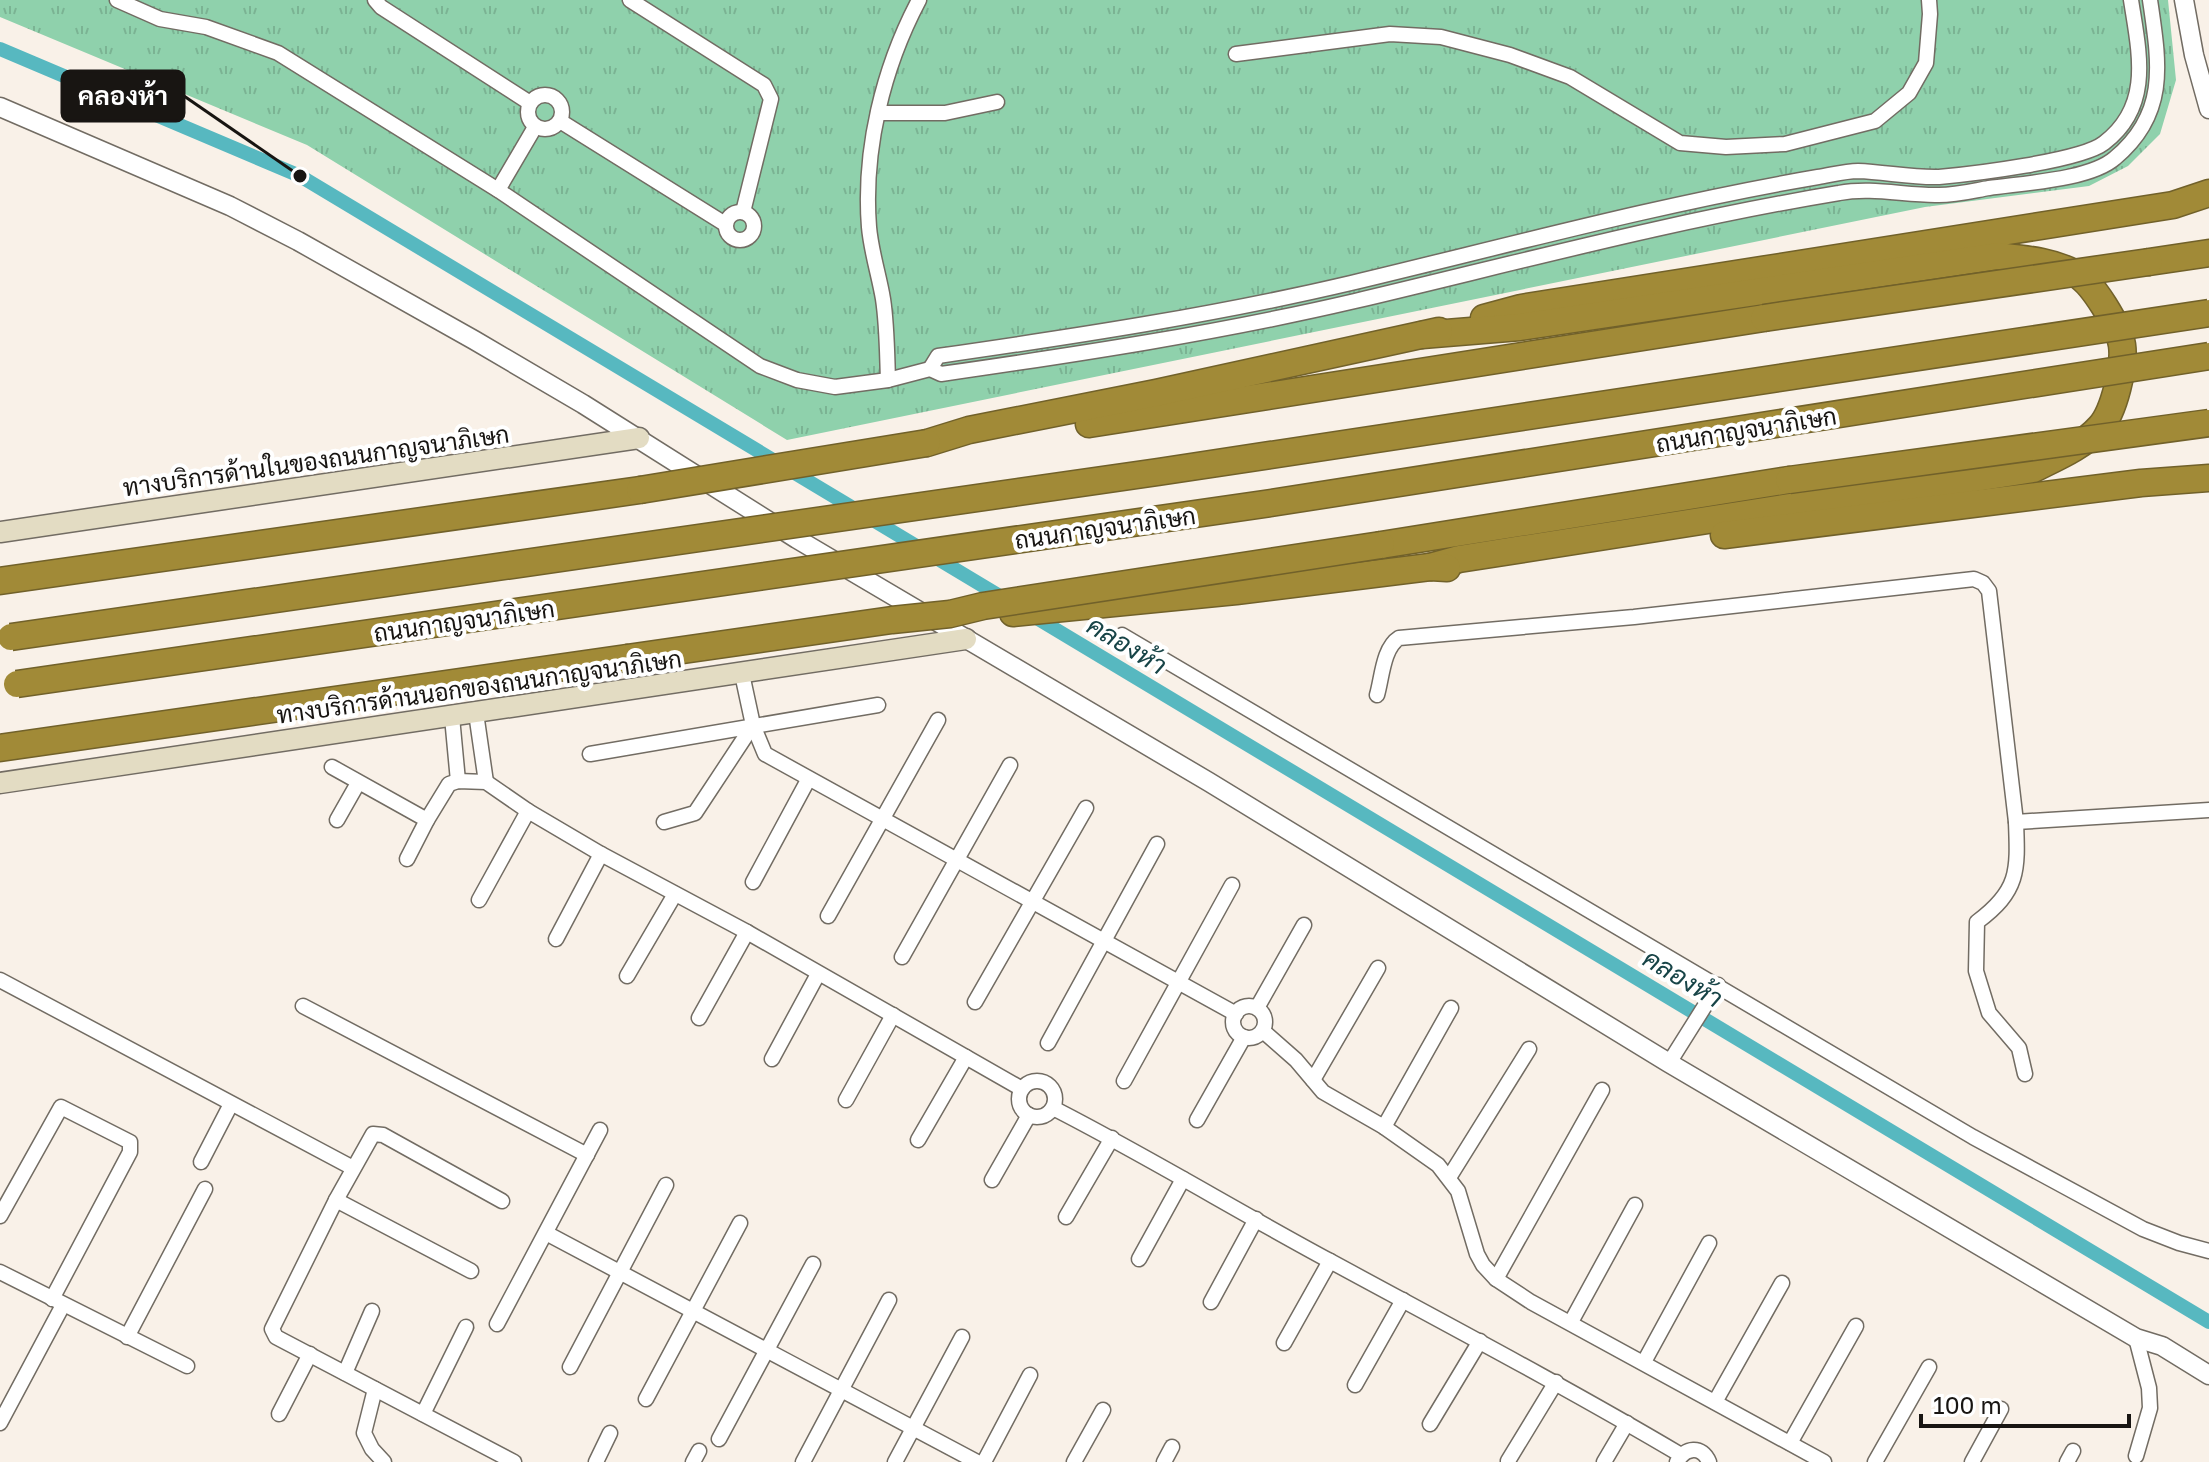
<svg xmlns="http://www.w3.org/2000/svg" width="2209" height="1462" font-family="'Golos Text',Sarabun,sans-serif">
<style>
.grass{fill:url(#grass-tufts)}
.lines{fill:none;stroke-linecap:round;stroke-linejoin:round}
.canal{stroke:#57b8c0;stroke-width:14}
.minor-casing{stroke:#726c63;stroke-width:17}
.tertiary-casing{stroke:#726c63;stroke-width:21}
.secondary-casing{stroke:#726c63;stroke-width:23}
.motorway-casing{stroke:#71612a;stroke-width:29}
.minor{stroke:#fff;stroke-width:14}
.tertiary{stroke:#fff;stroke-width:18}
.secondary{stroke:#e3dcc3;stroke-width:20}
.motorway{stroke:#a18a37;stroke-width:26}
.motorway-bridge-casing{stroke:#71612a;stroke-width:29;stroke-linecap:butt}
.motorway-bridge{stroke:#a18a37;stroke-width:26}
.labels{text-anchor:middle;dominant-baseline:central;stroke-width:8;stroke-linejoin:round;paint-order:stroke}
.street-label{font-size:24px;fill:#181512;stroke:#fff}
.water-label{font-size:26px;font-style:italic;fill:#174447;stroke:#fff}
.leader{fill:none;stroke:#181512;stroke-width:3}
.callout-dot{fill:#181512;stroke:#fff;stroke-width:3}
.callout{fill:#181512;stroke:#181512;stroke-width:3}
.callout-label{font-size:26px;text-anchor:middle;font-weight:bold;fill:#fff}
</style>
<defs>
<pattern id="grass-tufts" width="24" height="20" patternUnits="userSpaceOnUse" patternTransform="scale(2)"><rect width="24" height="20" fill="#8fd1ac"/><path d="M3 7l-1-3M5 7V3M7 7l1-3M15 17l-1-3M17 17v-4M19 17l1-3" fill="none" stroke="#7bb393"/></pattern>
</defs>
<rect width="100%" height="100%" fill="#f9f1e8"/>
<path class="grass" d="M0 0H2168L2176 80 2160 134 2128 166 2089 186 1925 207 787 440 307 145 0 17Z"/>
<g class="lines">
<g class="canal">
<path d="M0 49 300 176 1008 601"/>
<path d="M1030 614 2209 1322"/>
</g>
<defs>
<g id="minor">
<path d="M117 0 160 19 206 27 278 53 498 190 760 366 797 380 835 387 888 380 930 369 941 374C1080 354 1218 333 1355 301 1516 263 1675 220 1839 193 1871 187 1903 195 1935 195 1953 196 1972 191 1989 188 2023 183 2090 180 2115 158 2169 113 2159 62 2150 0"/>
<path d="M375 0 381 7 530 103"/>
<path d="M630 0 764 85 771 99 743 212"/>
<path d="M1236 54 1390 34 1441 37 1510 55 1570 77 1680 143 1726 147 1785 144 1875 121 1909 93 1926 63 1930 14 1929 0"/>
<circle cx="545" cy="112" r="17"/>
<path d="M878 113H945L997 102"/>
<path d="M560 121 725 224"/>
<path d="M498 190 535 127"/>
<circle cx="740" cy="226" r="14"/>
<path d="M930 369 938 356C1077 336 1215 315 1351 283 1506 246 1660 204 1818 177 1831 175 1845 171 1858 171 1885 172 1913 178 1939 177 1972 174 2081 161 2104 143 2153 106 2139 52 2131 0"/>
<path d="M888 380C887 353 887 325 883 299 879 275 871 251 869 227 863 150 883 68 919 0"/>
<path d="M1122 635 1973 1137 2143 1229 2179 1243 2209 1251"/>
<path d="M742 674 753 725 765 754 1236 1014"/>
<path d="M1377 695C1382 678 1383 648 1399 638L1634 617 1974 579 1983 583 1989 591 2016 822 2209 810"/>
<path d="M476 713 486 782"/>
<path d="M452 717 458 781"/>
<path d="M590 754 878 705"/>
<path d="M332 767 427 820 449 784 458 781 486 782 528 811 601 854 747 932 1022 1089"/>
<path d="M337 820 358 783"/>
<path d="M664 822 695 813 753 725"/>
<path d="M2016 822C2018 871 2019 891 1977 922L1976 971 1989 1013 2019 1048 2025 1074"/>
<path d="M407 859 427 820"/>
<path d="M753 882 808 780"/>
<path d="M479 900 528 811"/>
<path d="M828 916 938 720"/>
<path d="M556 939 601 854"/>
<path d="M902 957 1010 765"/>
<path d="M627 976 675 894"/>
<path d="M0 980 353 1168"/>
<path d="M975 1002 1086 808"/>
<path d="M303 1006 587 1155"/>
<circle cx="1249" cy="1022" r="16"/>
<path d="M1257 1008 1304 925"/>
<path d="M699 1018 747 932"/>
<path d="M1263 1031 1296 1060 1323 1092 1384 1127 1438 1165 1458 1191 1477 1254 1483 1265 1496 1279 1531 1302 1824 1462"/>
<path d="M1048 1043 1157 844"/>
<path d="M772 1059 818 974"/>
<path d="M1669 1063 1718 985"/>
<path d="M1313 1080 1378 968"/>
<circle cx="1037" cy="1099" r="18"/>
<path d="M1124 1081 1232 885"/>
<path d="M846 1100 893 1015"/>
<path d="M1053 1108C1147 1156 1237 1211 1330 1261 1448 1325 1566 1387 1681 1455"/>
<path d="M1197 1120 1244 1037"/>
<path d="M1384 1127 1451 1008"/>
<path d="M918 1140 966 1057"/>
<path d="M201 1162 231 1104"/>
<path d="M1450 1176 1529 1049"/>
<path d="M992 1180 1029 1115"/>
<path d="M336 1200 471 1271"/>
<path d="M502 1201 383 1135 373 1134 336 1200 272 1329 276 1337 514 1462"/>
<path d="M0 1216 61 1107 130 1142V1152L52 1299"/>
<path d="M1066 1217 1112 1138"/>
<path d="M546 1233 977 1462"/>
<path d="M1139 1259 1183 1179"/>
<path d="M0 1272 187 1366"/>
<path d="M1496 1279 1602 1090"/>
<path d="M1211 1302 1256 1219"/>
<path d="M1571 1322 1635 1205"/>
<path d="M497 1324 600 1130"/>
<path d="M127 1337 205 1189"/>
<path d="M2136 1338 2149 1388 2150 1408 2136 1456"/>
<path d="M1284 1343 1330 1261"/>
<path d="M1644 1362 1709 1243"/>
<path d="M570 1367 666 1185"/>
<path d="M345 1373 372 1311"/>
<path d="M1355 1385 1403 1300"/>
<path d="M375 1389 364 1433 372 1449 384 1462"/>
<path d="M646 1399 740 1223"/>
<path d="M1715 1402 1782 1283"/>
<path d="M279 1414 310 1354"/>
<path d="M423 1414 466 1327"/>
<path d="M0 1423 63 1305"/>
<path d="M1430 1424 1480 1341"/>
<path d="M719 1439 813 1264"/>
<path d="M1790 1443 1856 1326"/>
<path d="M1508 1461 1556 1382"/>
<path d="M596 1462 610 1433"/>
<path d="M693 1462 699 1451"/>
<path d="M803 1462 889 1300"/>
<path d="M895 1462 962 1337"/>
<path d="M984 1462 1030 1375"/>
<path d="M1074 1462 1103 1410"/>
<path d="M1164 1462 1172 1447"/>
<path d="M1604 1462 1627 1423"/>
<path d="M1677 1462C1685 1447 1702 1445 1709 1462"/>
<path d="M1875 1462 1929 1367"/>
<path d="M1972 1462 2001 1409"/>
<path d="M2067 1462 2073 1451"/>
</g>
<g id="tertiary">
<path d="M2184 0 2194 55 2209 109"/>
<path d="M0 107 230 206 298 241 474 340 583 404 797 539 1209 782 1669 1063 2136 1338 2162 1346 2209 1375"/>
</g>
<g id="secondary">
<path d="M0 532 639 438"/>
<path d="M0 783 966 639"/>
</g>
<g id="motorway">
<path d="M2149 262 2209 253"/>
<path d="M1484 318 1521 308 2173 205 2209 193"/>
<path d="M1422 335 1520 327 1998 256C2024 259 2052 261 2076 274 2092 282 2119 326 2122 345 2125 365 2114 412 2100 427 2082 447 2057 457 2033 469L1459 559 1430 567"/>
<path d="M1089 424 1764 318"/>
<path d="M927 443 969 430 1156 393 1439 331"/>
<path d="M1724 535 2141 483 2209 478"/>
<path d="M1381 545 1789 480"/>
<path d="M0 581 640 490"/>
<path d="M1013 613 1236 591 1430 567 1447 568"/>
<path d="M0 748 627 658"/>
</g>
</defs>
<use href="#minor" class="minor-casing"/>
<use href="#tertiary" class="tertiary-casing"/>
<use href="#secondary" class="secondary-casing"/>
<use href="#motorway" class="motorway-casing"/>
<use href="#minor" class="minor"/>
<use href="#tertiary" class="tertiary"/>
<use href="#secondary" class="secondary"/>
<use href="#motorway" class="motorway"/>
<defs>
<g id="motorway-bridge">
<path d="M1764 318 2149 262"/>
<path d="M1789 480 2209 423"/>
<path d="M640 490 927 443"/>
<path d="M11 637 1158 472 2209 313"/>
<path d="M627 658 892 620 950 614 983 606 1381 545"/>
<path d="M17 684 1271 503 2209 356"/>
</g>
</defs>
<use href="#motorway-bridge" class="motorway-bridge-casing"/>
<use href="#motorway-bridge" class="motorway-bridge"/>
</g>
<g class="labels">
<g class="street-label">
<text transform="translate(1746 429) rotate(-9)">ถนนกาญจนาภิเษก</text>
<text transform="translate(316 460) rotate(-8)">ทางบริการด้านในของถนนกาญจนาภิเษก</text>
<text transform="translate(1105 527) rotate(-8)">ถนนกาญจนาภิเษก</text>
<text transform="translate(464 620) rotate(-8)">ถนนกาญจนาภิเษก</text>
<text transform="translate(479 686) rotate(-8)">ทางบริการด้านนอกของถนนกาญจนาภิเษก</text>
</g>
<g class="water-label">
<text transform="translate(1127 645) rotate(31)">คลองห้า</text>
<text transform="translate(1683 978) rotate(31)">คลองห้า</text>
</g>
</g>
<path class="leader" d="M300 176L184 96"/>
<circle class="callout-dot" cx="300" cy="176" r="8"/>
<rect class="callout" x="62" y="71" width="122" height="50" rx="8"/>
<g class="callout-label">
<text x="123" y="105">คลองห้า</text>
</g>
<path d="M1921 1414v12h208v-12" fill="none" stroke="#181512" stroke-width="4"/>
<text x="1933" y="1414" font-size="24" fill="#181512" stroke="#ffffff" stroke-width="6" paint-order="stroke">100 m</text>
</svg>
